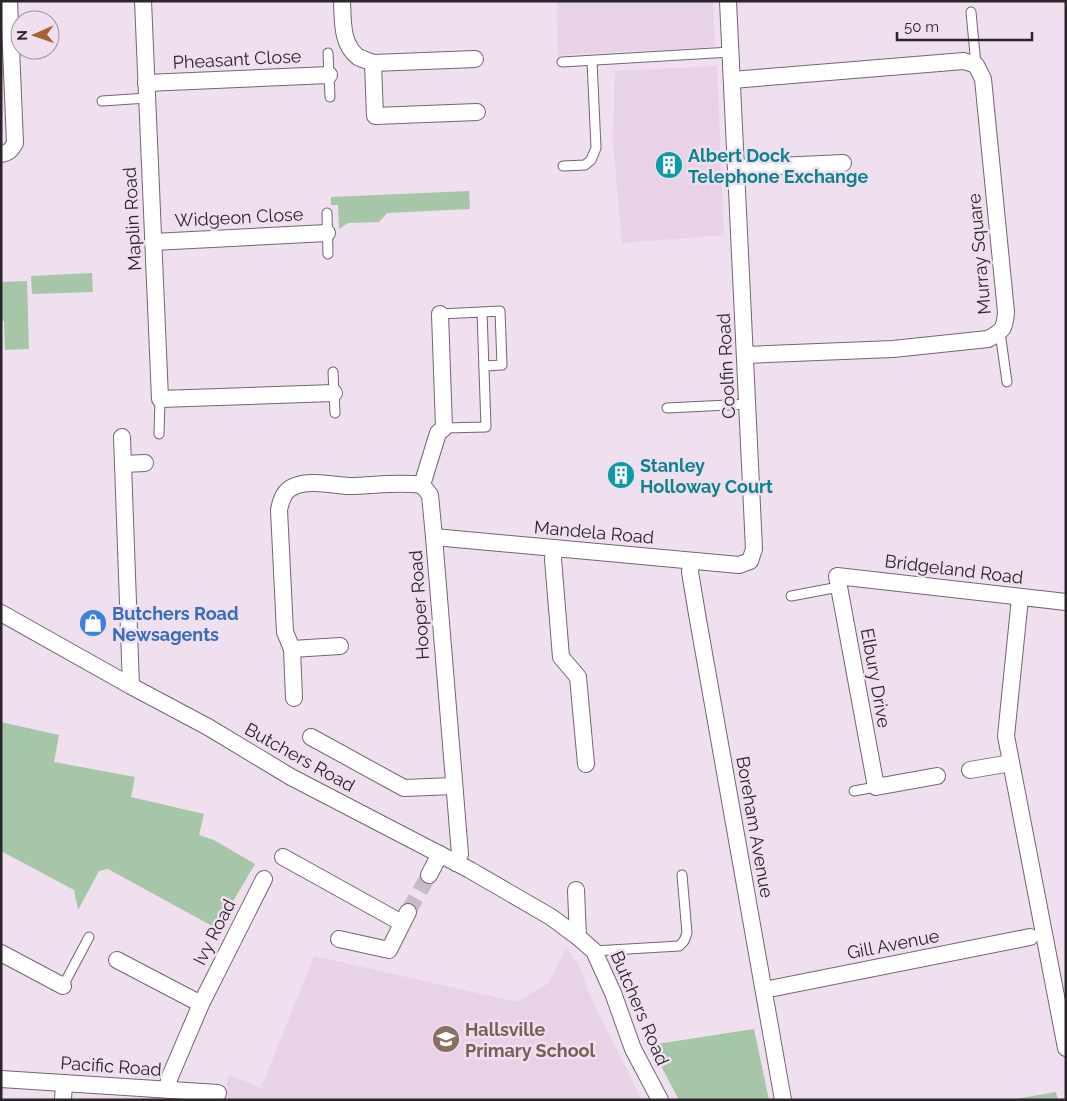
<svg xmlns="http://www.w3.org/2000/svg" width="1067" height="1101" font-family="Raleway,sans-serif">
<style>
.built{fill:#e8d2e7}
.green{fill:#a5c7a7}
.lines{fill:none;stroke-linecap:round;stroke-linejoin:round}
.street-tunnel{stroke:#c8bac8;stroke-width:16;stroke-dasharray:16 8;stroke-linecap:butt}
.lane-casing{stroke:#736573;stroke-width:11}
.street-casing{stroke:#736573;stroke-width:18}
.lane{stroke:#fff;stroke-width:9}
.street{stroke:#fff;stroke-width:16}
.labels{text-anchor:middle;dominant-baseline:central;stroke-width:5;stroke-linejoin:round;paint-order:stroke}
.street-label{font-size:18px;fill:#2b252b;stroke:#efdfef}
.culture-label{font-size:18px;font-weight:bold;fill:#0d838f;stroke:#efdfef;text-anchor:start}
.shop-label{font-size:18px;font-weight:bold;fill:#366cbe;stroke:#efdfef;text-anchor:start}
.education-label{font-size:18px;font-weight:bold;fill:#785e54;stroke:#efdfef;text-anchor:start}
</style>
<rect width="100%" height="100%" fill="#efdfef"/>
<g class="built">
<path d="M557 1H713L715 47 558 55Z"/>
<path d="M717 66 724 235 622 243 613 142 615 71Z"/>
<path d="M566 947 580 967 588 991 642 1100H226L228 1075 261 1088 314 956 517 1002 549 983Z"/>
</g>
<g class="green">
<path d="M469 191 470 209 387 213 379 222 348 223 339 229 338 205H331V197Z"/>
<path d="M92 273 93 292 32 294 31 276Z"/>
<path d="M27 281 29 349 5 350 4 321H1V282Z"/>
<path d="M1 722 59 735 54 762 135 777 131 797 204 814 199 835 214 840 255 864 215 932 214 927 108 869 99 871 78 910 74 890 1 851Z"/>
<path d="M754 1029 769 1100H679L650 1045Z"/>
<path d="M1056 1092 1058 1100H1011Z"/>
</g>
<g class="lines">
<path class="street-tunnel" d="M408 912 429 875"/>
<defs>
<g id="lane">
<path d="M971 12 976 65"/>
<path d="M328 53 330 97"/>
<path d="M562 62 731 52"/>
<path d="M102 101 147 98"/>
<path d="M563 166 585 165 591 160 596 148 592 61"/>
<path d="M327 213 328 254"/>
<path d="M482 312 500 311 502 365 484 366"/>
<path d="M440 314 482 312 486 427 444 428"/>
<path d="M1000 332 1007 382"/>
<path d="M333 372 335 413"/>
<path d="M667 408 748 404"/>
<path d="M159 434 160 399"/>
<path d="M791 596 839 587"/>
<path d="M854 791 876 787"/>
<path d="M594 951 679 946 684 941 687 933 682 875"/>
<path d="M63 986 89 937"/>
</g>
<g id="street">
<path d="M143 1 160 399 334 393"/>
<path d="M342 1C343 20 341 44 358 57 362 59 369 61 373 63L475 59"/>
<path d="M373 63 375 116 477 112"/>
<path d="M732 80 964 61 976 65 983 79 1006 312C1005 328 1003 331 988 339L893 349 746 355"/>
<path d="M146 83 329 75"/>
<path d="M1 154C9 153 12 149 15 143L9 1"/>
<path d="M736 168 843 163"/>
<path d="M153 242 327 233"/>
<path d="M440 314 444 428 438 433 422 485 430 495 434 537 460 854 456 863"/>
<path d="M122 437 131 686"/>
<path d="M123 464 145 463"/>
<path d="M434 537 739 565 750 561 754 549 728 1"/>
<path d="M555 548 553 559 561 657 578 677 586 764"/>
<path d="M691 561 690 572 697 614 783 1100"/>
<path d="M1020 598 1006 736 1066 1048"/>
<path d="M1 613 131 686 208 727 291 777 470 870 551 917 578 937 594 951 613 993 633 1049 660 1100"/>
<path d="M292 649 340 646"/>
<path d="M294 698 292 649 285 632 279 510C281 500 284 490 295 486 311 480 332 485 349 486 373 486 398 481 422 485"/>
<path d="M311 737 404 788 454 786"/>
<path d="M970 770 1011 763"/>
<path d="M937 776 876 787 837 576 1066 602"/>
<path d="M283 857 402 923"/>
<path d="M429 875 440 854"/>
<path d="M576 890 578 937"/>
<path d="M339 939 389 950 408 912"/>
<path d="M1 953 63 986"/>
<path d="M117 960 201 1004"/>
<path d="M764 990 1030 937"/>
<path d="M1 1079 218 1093"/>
<path d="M168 1090 169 1079 201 1004 264 879"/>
<path d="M63 1100 64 1083"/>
</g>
</defs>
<use href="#lane" class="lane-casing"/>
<use href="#street" class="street-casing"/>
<use href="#lane" class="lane"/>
<use href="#street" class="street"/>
</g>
<defs>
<symbol id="building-disc" viewBox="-11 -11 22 22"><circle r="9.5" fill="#0f9aa8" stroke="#efdfef"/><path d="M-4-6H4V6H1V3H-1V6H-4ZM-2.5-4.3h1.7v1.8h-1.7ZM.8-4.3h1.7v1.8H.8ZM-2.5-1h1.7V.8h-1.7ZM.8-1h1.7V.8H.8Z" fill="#fff"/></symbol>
<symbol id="shop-disc" viewBox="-11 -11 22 22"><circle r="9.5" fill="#3f7fe0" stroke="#efdfef"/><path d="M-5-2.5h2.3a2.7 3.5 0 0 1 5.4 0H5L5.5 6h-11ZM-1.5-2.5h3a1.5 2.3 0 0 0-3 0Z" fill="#fff"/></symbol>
<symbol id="school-disc" viewBox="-11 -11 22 22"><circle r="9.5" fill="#8d6e63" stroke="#efdfef"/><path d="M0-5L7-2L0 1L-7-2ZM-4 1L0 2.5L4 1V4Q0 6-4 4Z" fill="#fff"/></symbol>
</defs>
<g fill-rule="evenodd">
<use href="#building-disc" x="653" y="149" width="32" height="32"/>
<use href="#building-disc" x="605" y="459" width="32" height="32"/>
<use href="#shop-disc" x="77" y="607" width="32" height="32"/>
<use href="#school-disc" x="430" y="1023" width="32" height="32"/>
</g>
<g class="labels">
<g class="street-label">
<text transform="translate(237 59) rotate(-3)">Pheasant Close</text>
<text transform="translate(239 217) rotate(-3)">Widgeon Close</text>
<text transform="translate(132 219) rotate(-93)">Maplin Road</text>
<text transform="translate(979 254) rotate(-95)">Murray Square</text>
<text transform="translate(726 366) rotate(-93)">Coolfin Road</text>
<text transform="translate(594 532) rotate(5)">Mandela Road</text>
<text transform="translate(954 569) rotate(7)">Bridgeland Road</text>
<text transform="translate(419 605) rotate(-94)">Hooper Road</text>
<text transform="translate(876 678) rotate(80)">Elbury Drive</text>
<text transform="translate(300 757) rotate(29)">Butchers Road</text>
<text transform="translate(755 827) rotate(80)">Boreham Avenue</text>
<text transform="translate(214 932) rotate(-63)">Ivy Road</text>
<text transform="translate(893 944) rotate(-11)">Gill Avenue</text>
<text transform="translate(640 1008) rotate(67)">Butchers Road</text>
<text transform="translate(111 1066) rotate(4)">Pacific Road</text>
</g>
<g class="culture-label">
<text x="688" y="155">Albert Dock<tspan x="688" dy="21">Telephone Exchange</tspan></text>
<text x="640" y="465">Stanley<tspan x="640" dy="21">Holloway Court</tspan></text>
</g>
<g class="shop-label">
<text x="112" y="613">Butchers Road<tspan x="112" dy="21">Newsagents</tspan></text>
</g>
<g class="education-label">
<text x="465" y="1029">Hallsville<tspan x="465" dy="21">Primary School</tspan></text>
</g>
</g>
<rect width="1067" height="1101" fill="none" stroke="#2b252b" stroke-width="5"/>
<g transform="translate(35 35) rotate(268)"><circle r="24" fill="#efdfef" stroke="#a195a1"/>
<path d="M0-4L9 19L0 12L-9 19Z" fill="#a66331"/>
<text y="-8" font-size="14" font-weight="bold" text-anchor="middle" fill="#2b252b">N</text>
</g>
<path d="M897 32v8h135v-8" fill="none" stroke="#2b252b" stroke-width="2.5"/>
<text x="904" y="32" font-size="15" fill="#2b252b" stroke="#efdfef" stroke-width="4" paint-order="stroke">50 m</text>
</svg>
